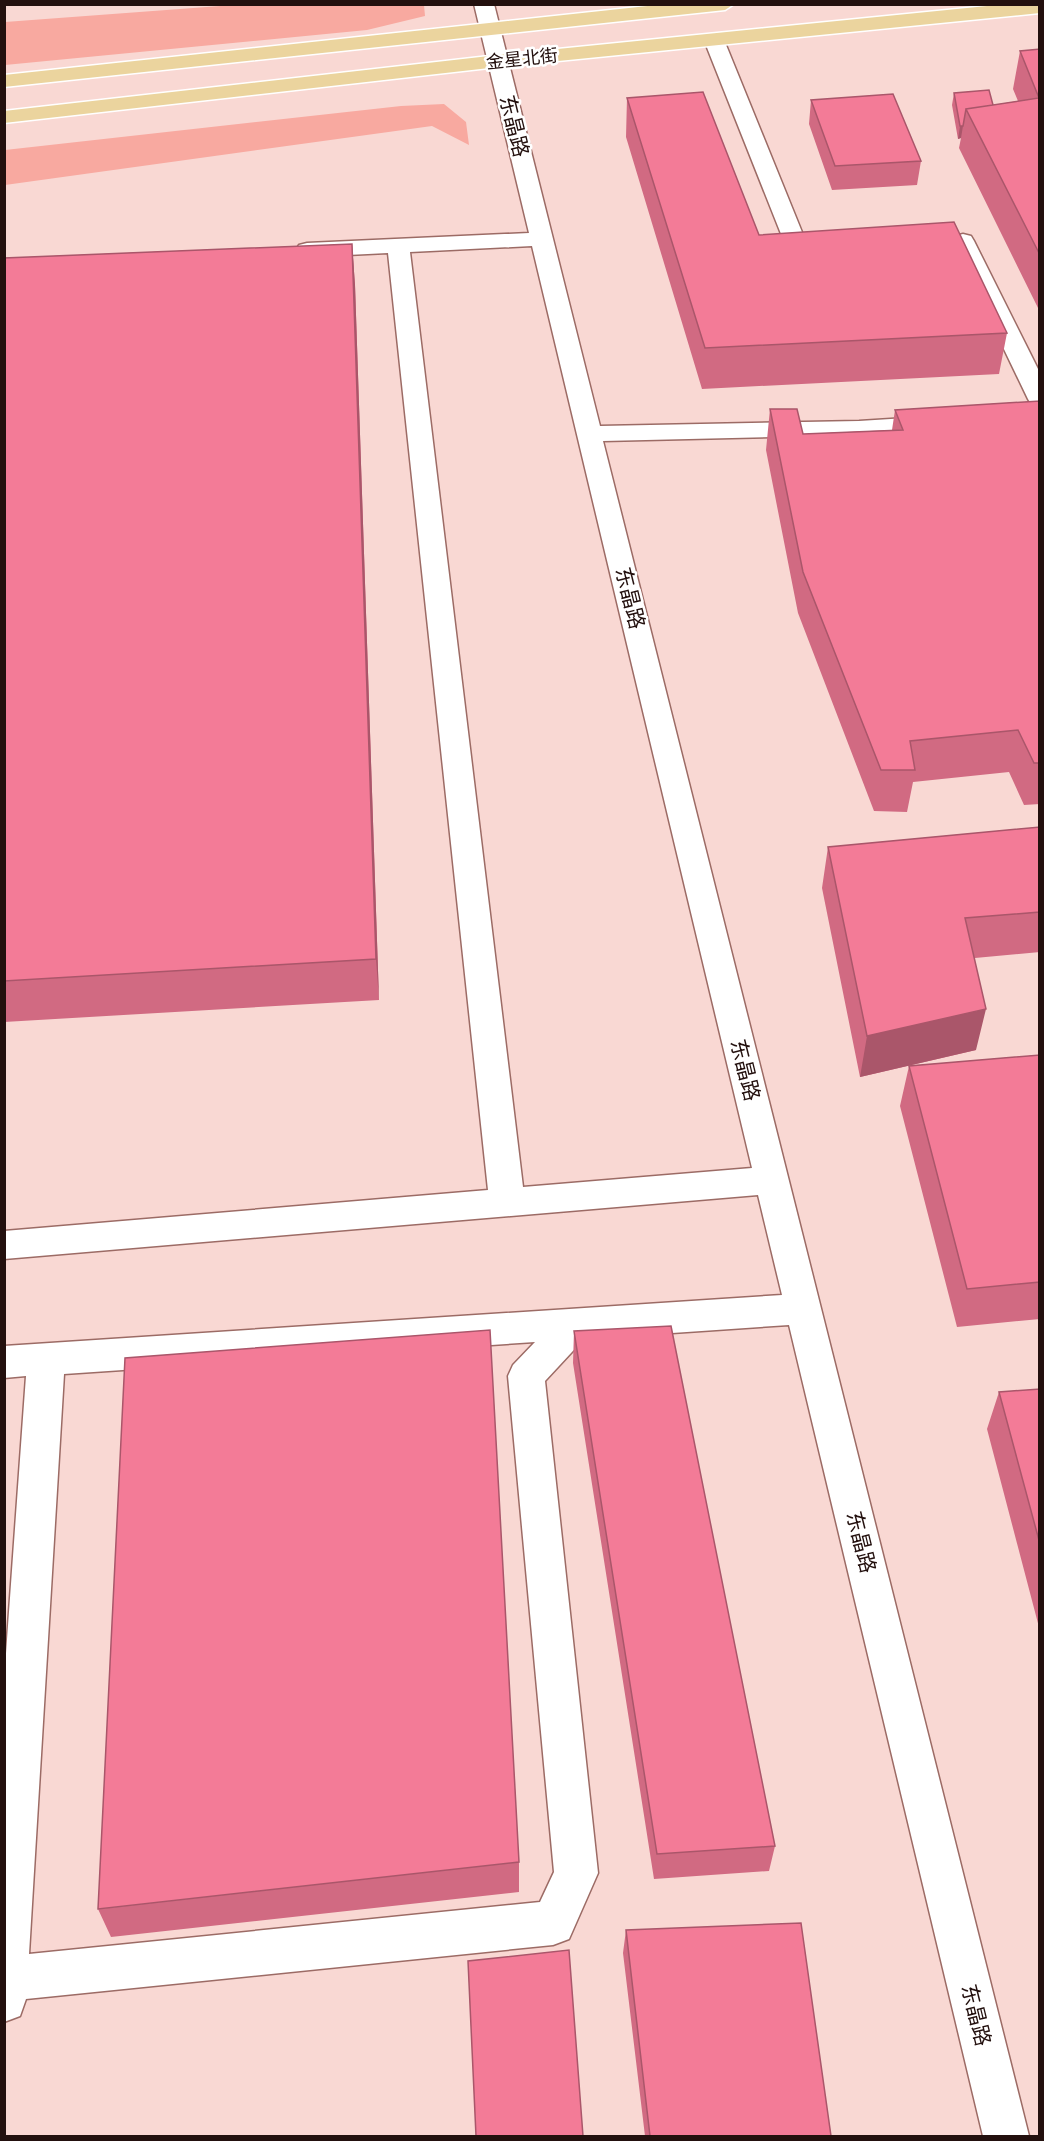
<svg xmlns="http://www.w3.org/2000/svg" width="1044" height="2141" font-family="Cabin,'Noto Sans SC',sans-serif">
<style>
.green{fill:#f8a9a0}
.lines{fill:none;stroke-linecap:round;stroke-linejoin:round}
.minor-casing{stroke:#9c6b65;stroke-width:3}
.major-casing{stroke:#fff;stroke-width:3}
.minor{fill:#fff;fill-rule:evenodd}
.major{fill:#ebd49e;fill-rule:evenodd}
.wall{fill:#d16a82}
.shaded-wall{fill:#aa566a}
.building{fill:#f37b97;stroke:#aa566a;stroke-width:1.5}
.labels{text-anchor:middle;stroke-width:5;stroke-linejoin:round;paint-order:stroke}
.far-street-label{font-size:18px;fill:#23100e;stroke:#fff}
.street-label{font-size:21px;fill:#23100e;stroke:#fff}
</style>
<rect width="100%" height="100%" fill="#f9d8d3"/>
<path class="green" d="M247,4L424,5L425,16L367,30L5,65V22Z
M444,104L466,122L469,145L432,126L5,185V150L401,106Z"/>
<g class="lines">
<defs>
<path id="minor" d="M474,4H494L600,426L859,421L938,416L947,418L950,423L947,428L938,430L859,435L603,441L1029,2136H983L789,1325L584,1339L545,1381L598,1873L569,1939L553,1945L26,1999L20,2016L4,2022V1681L26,1376L4,1378V1346L782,1295L758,1195L4,1259V1231L488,1190L388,253L307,257L299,255L296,250L299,245L307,243L529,233ZM532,246L752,1168L523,1187L410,252ZM535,1342L513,1365L508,1376L554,1872L540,1902L29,1954L64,1374Z
M714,34L721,36L724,40L806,242H832L835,247L832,252L798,256L790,254L787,249L704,40L707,36Z
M963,234L971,236L974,241L1040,373V406L1031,404L1028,399L952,241L955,236Z"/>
<path id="major" d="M666,4H734L725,10L4,87V75Z
M1007,4H1040V13L498,67L4,123V111L498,55Z"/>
</defs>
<use href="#minor" class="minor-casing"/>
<use href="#major" class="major-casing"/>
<use href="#minor" class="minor"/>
<use href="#major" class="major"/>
</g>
<path class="wall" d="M1040,49V312L959,148L961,138L958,139L952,105L954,93L993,105L1018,101L1013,89L1020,51Z
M627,98L759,235L1007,333L999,374L702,389L626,137Z
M811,100L921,161L917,185L832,190L809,124Z
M352,244L355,285L379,1000L4,1022V258Z
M1040,401V804L1024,805L1009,772L913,782L907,812L874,811L798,613L766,450L770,409L803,434L892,430L895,410Z
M1040,827V952L975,958L976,1050L860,1077L822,888L828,847Z
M1040,1055V1319L957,1327L900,1106L909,1066Z
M574,1331L775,1846L769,1871L654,1879L573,1363Z
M1040,1389V1631L987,1429L999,1392Z
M519,1862V1892L111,1937L98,1909Z
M626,1930L831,2136H645L623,1953Z"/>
<path class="shaded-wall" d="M960,126H963L961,138L958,139Z
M352,244L355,285L379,1000L376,959Z
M986,1009L976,1050L860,1077L867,1036Z"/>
<path class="building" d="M1040,49V255L966,109L1039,98L1020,51Z
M989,90L993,105L966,109L963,126H960L954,93Z
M703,92L759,235L954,222L1007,333L705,348L627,98Z
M893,94L921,161L835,166L811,100Z
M352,244L376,959L4,981V258Z
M1040,401V763H1034L1018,730L910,741L915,770H881L803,572L770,409H797L803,434L903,430L895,410Z
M1040,827V912L965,918L986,1009L867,1036L828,847Z
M1040,1055V1282L967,1289L909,1066Z
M671,1326L775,1846L657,1854L574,1331Z
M490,1330L519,1862L98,1909L125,1358Z
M1040,1389V1544L999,1392Z
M801,1923L831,2136H650L626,1930Z
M569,1950L583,2136H476L468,1961Z"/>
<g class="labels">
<g class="far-street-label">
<text transform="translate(522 59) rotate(-6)" y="6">金星北街</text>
</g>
<g class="street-label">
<text transform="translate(514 126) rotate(76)" y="7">东晶路</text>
<text transform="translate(630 598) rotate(76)" y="7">东晶路</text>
<text transform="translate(745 1070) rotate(76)" y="7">东晶路</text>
<text transform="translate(861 1542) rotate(76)" y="7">东晶路</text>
<text transform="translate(976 2015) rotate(76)" y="7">东晶路</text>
</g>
</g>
<rect width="1044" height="2141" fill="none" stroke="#23100e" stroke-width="12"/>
</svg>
